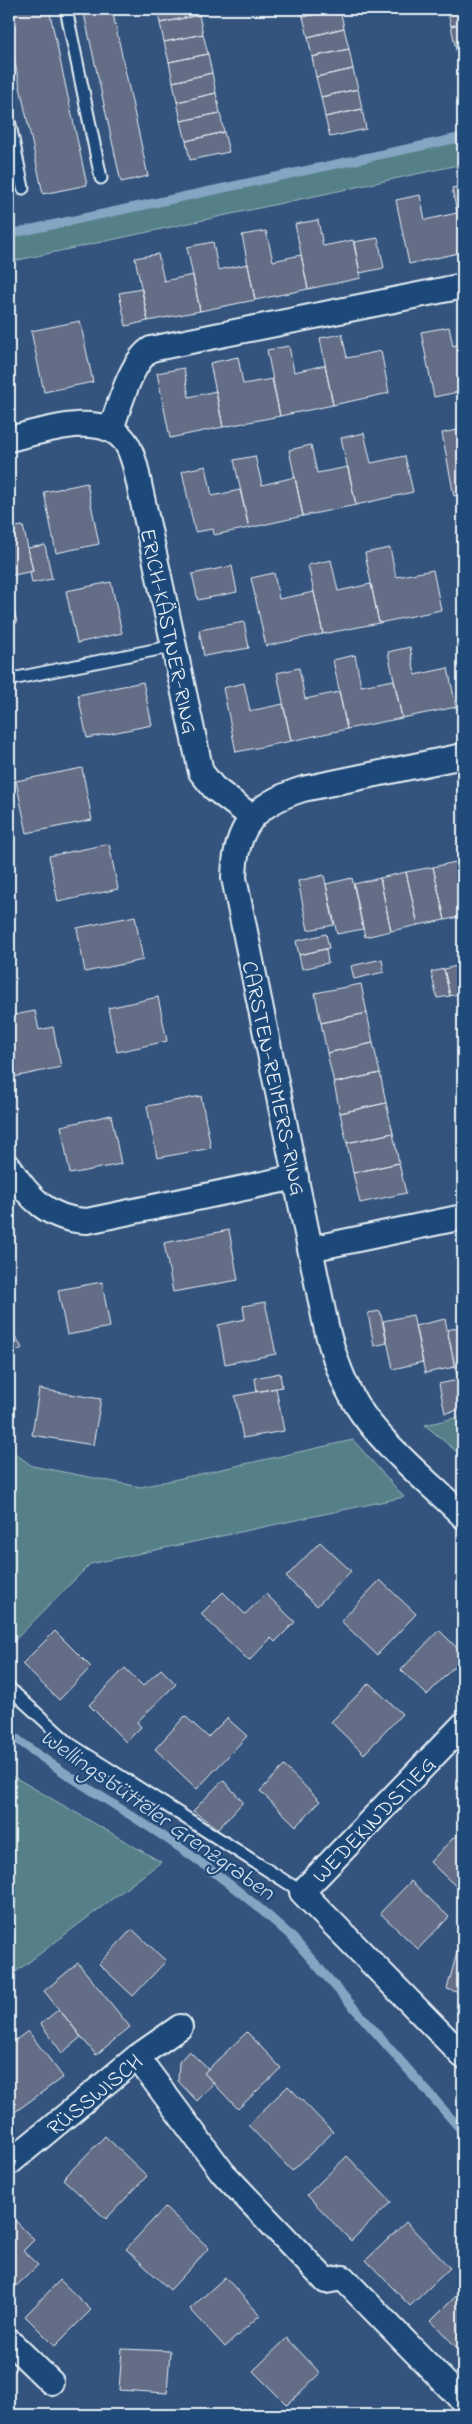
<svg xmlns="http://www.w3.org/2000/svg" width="472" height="2424" font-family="'Indie Flower',sans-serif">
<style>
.green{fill:#548088;stroke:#9eb8c0}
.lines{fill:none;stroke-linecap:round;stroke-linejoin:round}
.stream{stroke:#85a6c3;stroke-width:9}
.building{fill:#646d86;stroke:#e8f1f8}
.service-casing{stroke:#e8f1f8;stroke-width:15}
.minor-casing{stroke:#e8f1f8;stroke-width:28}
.service{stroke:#1f4a7a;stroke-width:11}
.minor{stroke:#1f4a7a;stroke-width:24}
.labels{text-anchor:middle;stroke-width:4.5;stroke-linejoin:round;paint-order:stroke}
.street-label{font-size:22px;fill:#e8f1f8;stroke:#1f4a7a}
.water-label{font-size:24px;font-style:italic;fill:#cfdeeb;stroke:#1f4a7a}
</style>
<rect width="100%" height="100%" fill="#34547e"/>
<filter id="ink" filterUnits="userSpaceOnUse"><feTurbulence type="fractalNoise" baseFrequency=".02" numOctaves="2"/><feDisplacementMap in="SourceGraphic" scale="10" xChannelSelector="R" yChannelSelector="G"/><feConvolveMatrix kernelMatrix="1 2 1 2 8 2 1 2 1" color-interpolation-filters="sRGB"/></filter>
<g filter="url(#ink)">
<path class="green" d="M463,137V164L9,262V232Z
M463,1416V1457L425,1425Z
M353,1440L404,1497L90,1564L9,1646V1449L32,1466L141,1487Z
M9,1774L161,1862L9,1977Z"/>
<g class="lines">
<path class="stream" d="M9,234L463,137
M9,1733C59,1772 113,1803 166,1838C210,1868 252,1900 291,1936L463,2132"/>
</g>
<path class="building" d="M16,9H49L87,185L43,194L9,35V10Z
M83,9H112L148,176L121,182Z
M157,9H198L199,15L160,23Z
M301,9H338L303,17Z
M340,9L344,28L308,37L303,17Z
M447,9H463V23L451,26Z
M199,15L203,34L164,42L160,23Z
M463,23V44L455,45L451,26Z
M344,28L349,49L312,57L308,37Z
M203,34L208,54L169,62L164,42Z
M463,44V64L459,65L455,45Z
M349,49L353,69L316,77L312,57Z
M208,54L212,73L173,82L169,62Z
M353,69L358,89L321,97L316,77Z
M212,73L216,93L177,102L173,82Z
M358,89L362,109L325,117L321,97Z
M216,93L220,113L181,121L177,102Z
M362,109L366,129L330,137L325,117Z
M220,113L224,132L186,141L181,121Z
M224,132L229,152L190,160L186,141Z
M463,186V242L452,188Z
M420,195L425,220L457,213L463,252L409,264L396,200Z
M318,220L323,246L353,240L361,278L308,289L295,224Z
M266,231L273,261L301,255L308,289L255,300L242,235Z
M378,238L384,268L360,273L354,242Z
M213,242L218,270L248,264L255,300L200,311L187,247Z
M158,254L164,281L193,275L200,311L148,321L135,258Z
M142,289L148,321L126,326L119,293Z
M80,321L93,382L44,392L31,331Z
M449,327L453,346L463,343V391L434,397L421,332Z
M342,334L347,358L381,351L389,393L333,405L320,338Z
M289,346L294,372L325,365L333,405L280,416L267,350Z
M238,357L243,384L272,379L280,416L223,427L210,363Z
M184,368L189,397L216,391L223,427L170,438L157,373Z
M463,429V494L454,496L442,433Z
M364,433L371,463L405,456L413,492L356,505L341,438Z
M311,445L317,473L348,467L356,505L303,516L289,450Z
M255,456L262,485L295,477L303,516L249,528L234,460Z
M206,466L212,496L240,490L249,528L214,535L213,529L195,532L182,471Z
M87,483L99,544L56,553L44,492Z
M23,526L33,571L9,576V528Z
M45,545L52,579L32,583L30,572L33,571L28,548Z
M390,548L396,577L433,570L441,610L379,623L365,553Z
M331,560L338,591L371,584L379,623L323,634L308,565Z
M232,566L237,592L198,600L192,574Z
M274,573L279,599L314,592L323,634L266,646L251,578Z
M111,582L122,633L77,643L66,591Z
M9,589L17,623L9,624Z
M244,622L249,648L204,656L199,630Z
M410,647L415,675L448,668L456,707L402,718L388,652Z
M355,655L361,686L394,680L402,718L347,729L333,660Z
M299,668L305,699L339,692L347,729L291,741L277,673Z
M143,682L152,725L87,738L78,695Z
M244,683L250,711L283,704L291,741L236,752L223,688Z
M82,768L92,820L27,833L16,781Z
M109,844L118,889L58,902L49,856Z
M460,861L463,878V916L445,920L433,867Z
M433,867L445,920L418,925L406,872Z
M406,872L418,925L391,931L380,878Z
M324,875L334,925L308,930L298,881Z
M352,878L363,929L337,934L326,884Z
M380,878L391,931L365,937L354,884Z
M135,916L143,960L85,972L77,928Z
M326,934L329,948L299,955L296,941Z
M326,949L328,963L302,969L299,955Z
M382,959L384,972L354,979L351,966Z
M463,965V993L457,966Z
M457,966L463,993L450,996L444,969Z
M444,969L450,996L437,998L431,972Z
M361,984L367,1013L321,1023L315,993Z
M158,997L167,1041L117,1052L108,1008Z
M35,1011L39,1030L53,1027L61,1067L9,1078V1016Z
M367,1013L373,1043L327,1053L321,1023Z
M373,1043L380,1073L334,1083L327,1053Z
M380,1073L386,1103L340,1113L334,1083Z
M201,1096L211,1148L157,1158L147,1106Z
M386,1103L393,1133L347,1143L340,1113Z
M111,1115L121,1164L70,1174L61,1126Z
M393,1133L399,1163L353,1173L347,1143Z
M399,1163L406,1193L360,1203L353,1173Z
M229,1230L238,1280L173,1292L164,1243Z
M102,1282L110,1327L67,1335L58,1290Z
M265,1302L276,1354L225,1364L218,1325L245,1319L243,1306Z
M380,1311L387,1343L374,1346L368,1313Z
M413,1315L423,1362L393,1369L383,1321Z
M445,1319L455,1367L425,1373L415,1326Z
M9,1326L22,1348L9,1356Z
M463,1326V1375L457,1376L447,1330Z
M280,1373L282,1387L257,1392L255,1378Z
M463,1379V1409L445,1413L439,1384Z
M276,1388L284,1431L243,1438L235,1396Z
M39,1389L101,1399L93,1445L32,1435Z
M320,1542L351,1571L317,1606L286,1577Z
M380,1580L416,1614L377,1655L341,1621Z
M223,1592L245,1614L266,1594L295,1622L275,1642L271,1638L249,1661L201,1614Z
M439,1630L463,1654V1657L427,1695L401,1670Z
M55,1631L91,1667L59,1700L22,1664Z
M125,1668L143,1686L161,1669L176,1684L137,1722L141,1727L126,1742L89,1705Z
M369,1683L402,1714L364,1754L331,1722Z
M185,1716L208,1737L227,1718L247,1736L197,1789L155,1749Z
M284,1766L320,1801L296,1826L260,1791Z
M223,1780L243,1802L218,1829L193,1811Z
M458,1833L463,1838V1893L430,1862Z
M411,1881L449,1917L418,1949L380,1913Z
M132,1929L166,1961L133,1996L99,1964Z
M460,1942L463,1943V1994L447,1989Z
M78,1963L130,2027L96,2055L44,1991Z
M59,2009L81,2037L62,2053L41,2024Z
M28,2031L63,2077L15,2112L9,2104V2045Z
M247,2032L281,2068L238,2109L204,2073Z
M189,2051L208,2069L204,2073L214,2083L197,2101L178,2081L179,2062Z
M288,2086L333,2132L292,2171L248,2125Z
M105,2136L147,2176L106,2219L63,2179Z
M347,2156L391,2202L351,2241L307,2195Z
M165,2207L209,2248L170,2290L126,2249Z
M13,2218L34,2240L23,2251L38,2265L9,2293V2222Z
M406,2222L450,2268L410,2306L366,2260Z
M225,2277L260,2315L225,2347L190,2309Z
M60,2280L91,2310L55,2346L25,2316Z
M463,2289V2354L431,2321Z
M287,2338L320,2373L287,2405L253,2371Z
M122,2349L170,2351L167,2393L119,2390Z"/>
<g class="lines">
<defs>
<path id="service" d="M66,9L101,178
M9,120L23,188
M12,679L174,646
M9,1688L70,1744L302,1892"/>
<path id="minor" d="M111,429C119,407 131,361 151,349L463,286
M9,439C40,432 100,410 124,440C130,447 132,456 135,465L201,772L214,788L252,817
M463,756L303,789C255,804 235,826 234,878L326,1326C332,1350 339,1373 351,1395C372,1437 429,1482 463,1516
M9,1167C28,1197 49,1220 87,1221L296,1177
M310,1249L463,1217
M463,1725L302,1892L463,2056
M137,2057L223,2173L326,2281L343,2278L463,2401
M9,2163L137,2057L180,2027
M9,2341L51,2382"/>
</defs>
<use href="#service" class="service-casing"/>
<use href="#minor" class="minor-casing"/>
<use href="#service" class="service"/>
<use href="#minor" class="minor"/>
</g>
</g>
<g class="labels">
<g class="street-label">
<text transform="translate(170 631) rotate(78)" y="8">ERICH-KÄSTNER-RING</text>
<text transform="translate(275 1078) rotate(78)" y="8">CARSTEN-REIMERS-RING</text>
<text transform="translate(373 1819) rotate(-46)" y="8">WEDEKINDSTIEG</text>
<text transform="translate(94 2094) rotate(-39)" y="8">RÜSSWISCH</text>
</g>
<g class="water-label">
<text transform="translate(158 1814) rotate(35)" y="8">Wellingsbütteler Grenzgraben</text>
</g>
</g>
<rect width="472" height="2424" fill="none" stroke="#1f4a7a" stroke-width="30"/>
<rect x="15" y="15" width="442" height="2394" fill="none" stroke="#e8f1f8" stroke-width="2" filter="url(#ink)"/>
</svg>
